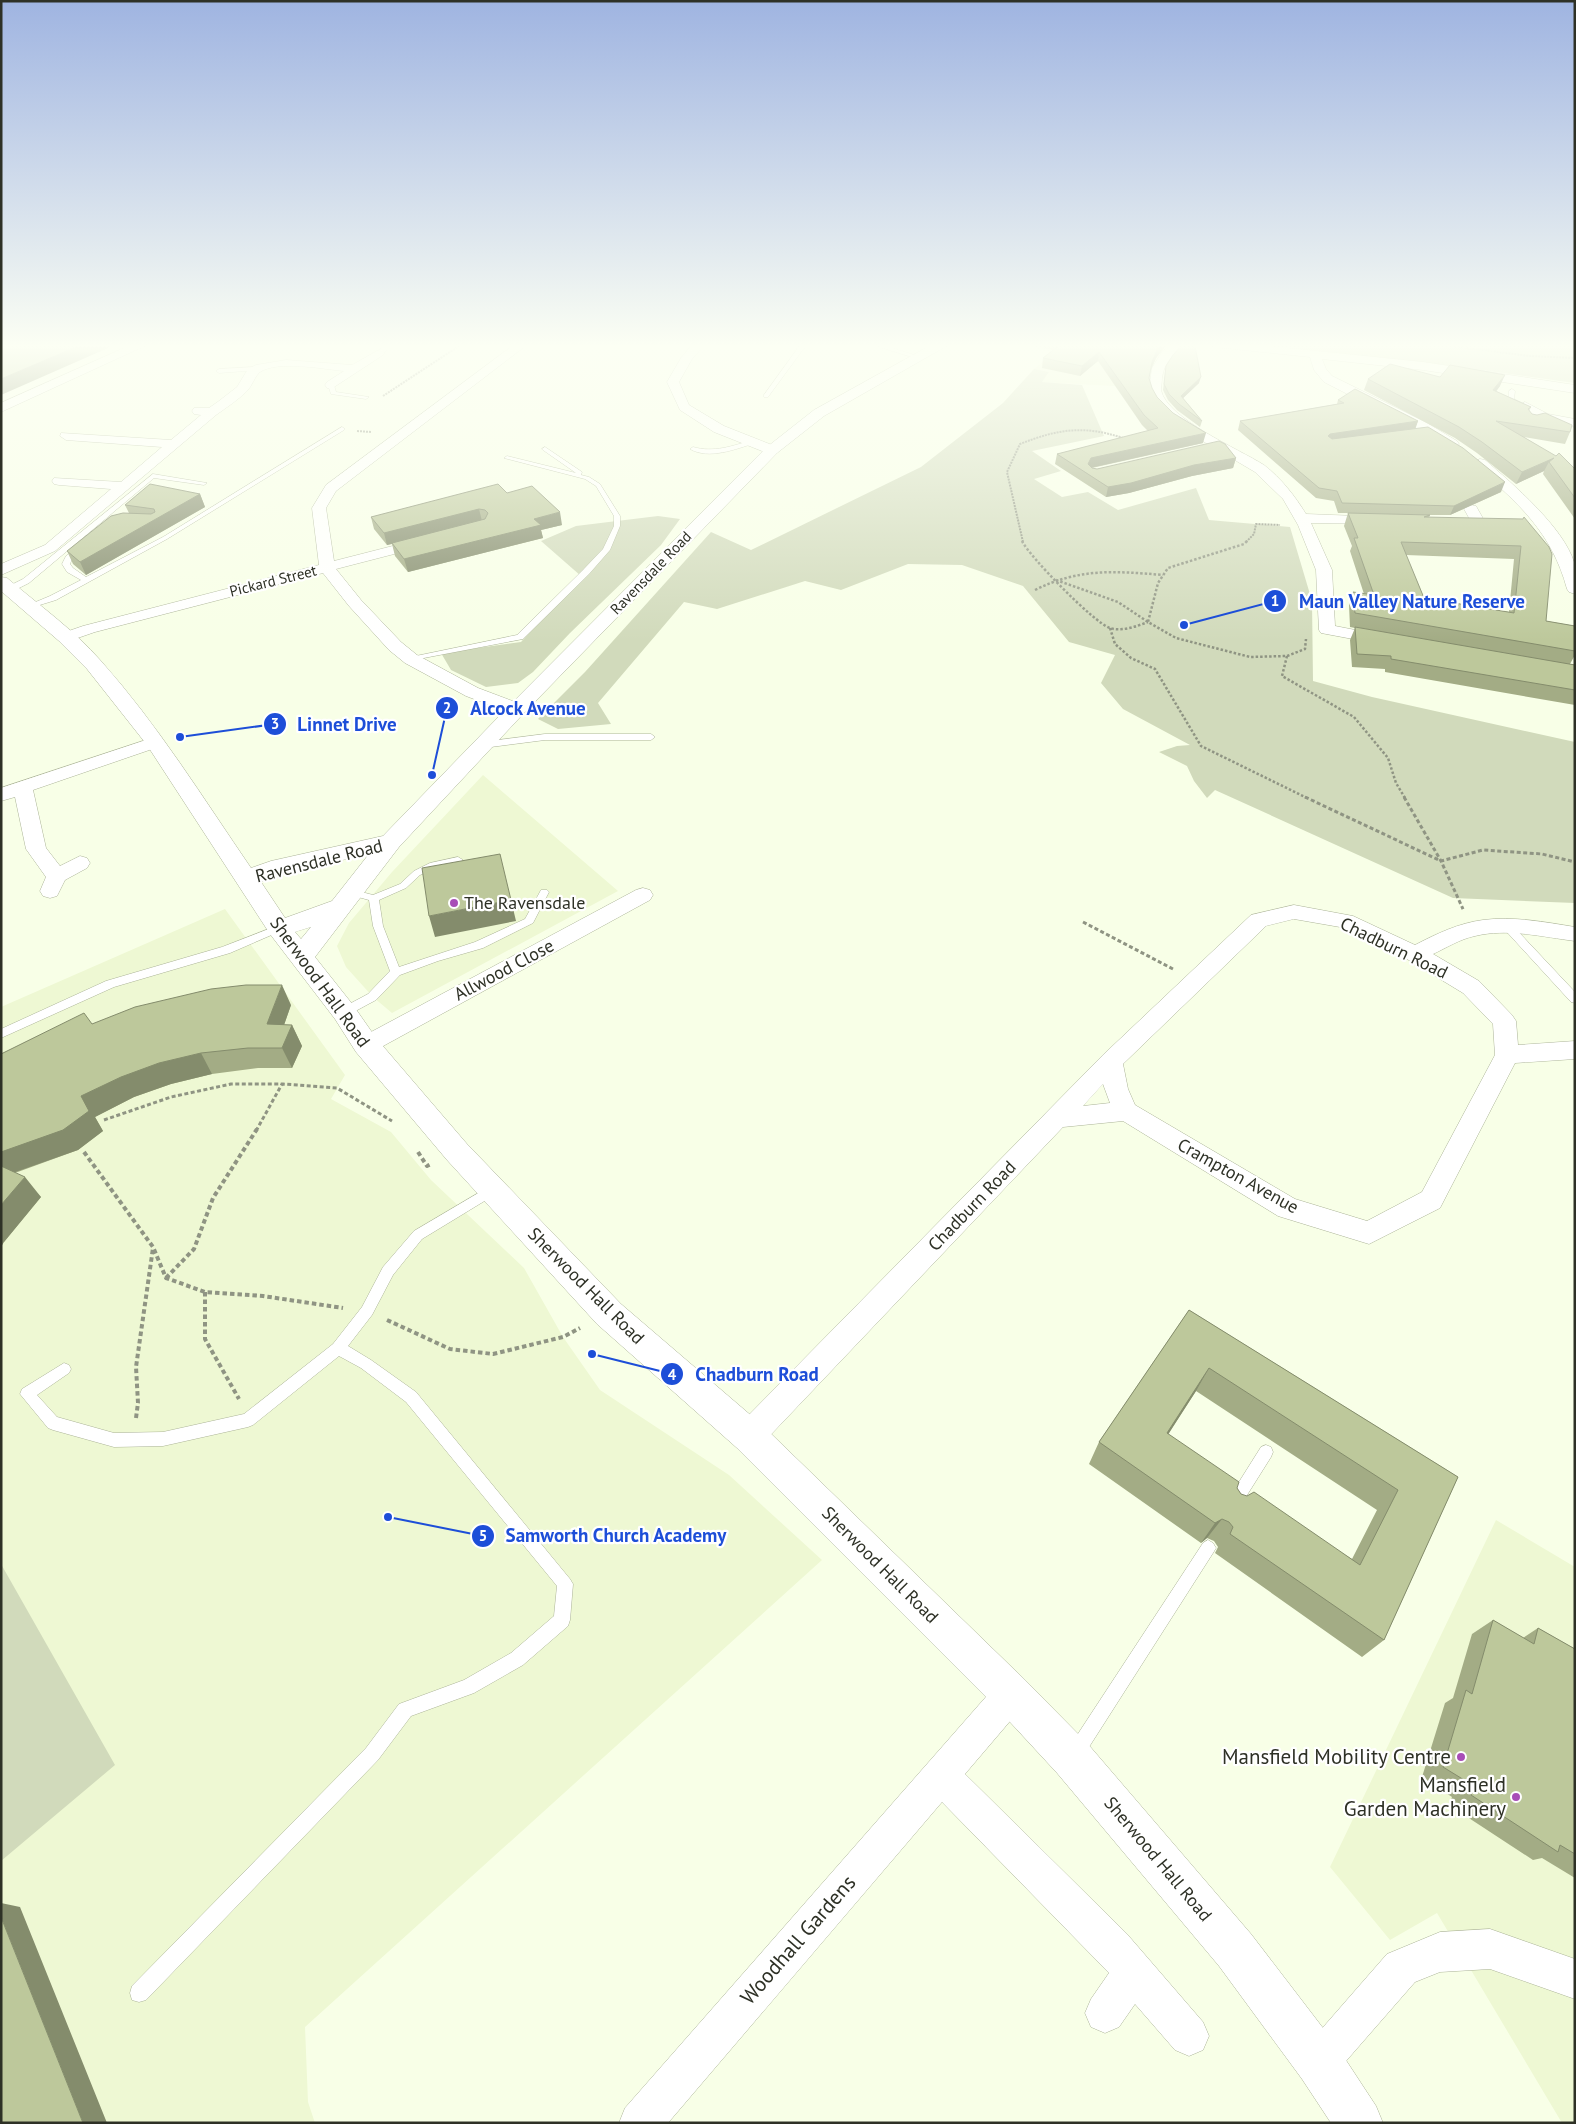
<svg xmlns="http://www.w3.org/2000/svg" width="1576" height="2124" font-family="'PT Sans',sans-serif">
<style>
.built{fill:#eef8d3}
.green{fill:#d1dabb}
.lines{fill:none;stroke-linecap:round;stroke-linejoin:round}
.service-casing{stroke:#acb498;stroke-width:1}
.minor-casing{stroke:#acb498;stroke-width:1}
.secondary-casing{stroke:#acb498;stroke-width:1}
.path-far3{stroke:#8f9483;stroke-width:2;stroke-dasharray:2 1;stroke-linecap:butt}
.path-far2{stroke:#8f9483;stroke-width:2.5;stroke-dasharray:2.5 2;stroke-linecap:butt}
.path-far1{stroke:#8f9483;stroke-width:3;stroke-dasharray:4 2.5;stroke-linecap:butt}
.path{stroke:#8f9483;stroke-width:4;stroke-dasharray:4.5 3;stroke-linecap:butt}
.service{fill:#fff;fill-rule:evenodd}
.minor{fill:#fff;fill-rule:evenodd}
.secondary{fill:#fff;fill-rule:evenodd}
.wall{fill:#a3ac85;fill-rule:evenodd}
.shaded-wall{fill:#848c6c}
.building{fill:#bdc89b;stroke:#848c6c;fill-rule:evenodd}
.poi-dot{fill:#a84db7;stroke:#fff;stroke-width:2}
.labels{text-anchor:middle;stroke-width:4.5;stroke-linejoin:round;paint-order:stroke}
.far-street-label{font-size:15px;fill:#2e3126;stroke:#fff}
.street-label{font-size:18px;fill:#2e3126;stroke:#fff}
.poi-label{font-size:18px;fill:#2e3126;stroke:#fff;text-anchor:start}
.near-poi-label{font-size:21px;fill:#2e3126;stroke:#fff;text-anchor:end}
.near-street-label{font-size:21px;fill:#2e3126;stroke:#fff}
.leader{fill:none;stroke:#1d4ed8;stroke-width:2}
.callout-dot{fill:#1d4ed8;stroke:#fff;stroke-width:2}
.mark-label{font-size:15px;text-anchor:middle;font-weight:bold;fill:#fff}
.callout-label{font-size:19px;text-anchor:middle;font-weight:bold;fill:#1d4ed8;stroke:#fff;stroke-width:4.5;stroke-linejoin:round;paint-order:stroke}
</style>
<rect width="100%" height="100%" fill="#f8ffe7"/>
<path class="built" d="M1021,344H1165V345L1151,363L1147,374L1149,388L1042,382L1049,372L1034,369L1054,353Z
M483,775L618,891L392,1013L373,997L346,967L337,946L349,923L392,872Z
M225,909L345,1075L331,1099L391,1132L431,1180L524,1268L563,1337L600,1390L729,1475L822,1560L305,2027L308,2102L315,2123H1V1007Z
M1496,1520L1575,1567V2123H1562L1437,1913L1390,1940L1330,1867Z"/>
<path class="green" d="M1256,344H1575V383L1446,365Z
M1034,369L1049,372L1042,382L1082,385L1104,436L1032,451L1061,471L1034,479L1062,497L1088,492L1118,510L1196,488L1209,520L1290,527L1312,601L1313,681L1372,697L1575,742V903L1453,898L1215,790L1207,798L1194,781L1187,766L1159,752L1177,746L1190,745L1123,709L1101,683L1115,655L1069,642L1023,586L962,565L908,564L841,590L805,581L717,609L684,602L598,703L611,724L558,729L538,719L585,672L711,532L751,550L921,467L1003,403Z
M658,516L680,519L661,545L570,633L533,672L518,683L486,687L451,670L441,653L521,642L581,576L541,541L576,526Z
M1,1564L115,1765L1,1861Z"/>
<g class="lines">
<defs>
<path id="service" d="M389,344H396L381,354H377V352Z
M801,344H807L768,397H764V395Z
M871,344H880L923,358L918,359Z
M256,367L258,370L219,373L216,371L219,369Z
M331,383L334,385L336,392L369,397L366,399L331,394L328,385Z
M1512,389L1515,391L1514,399L1524,404V406L1509,401V391Z
M342,427L345,429L344,430L167,539L56,600L30,608L26,606L50,596L81,580L67,572L62,564L66,556L78,547L84,548L72,559L70,564L73,568L86,577L163,537Z
M753,440L755,441V443C736,449 709,460 690,449L693,447C714,453 732,446 753,440Z
M545,447L582,472L581,475L589,477L600,484L620,516V526L610,550L589,574L523,639L408,661V657H411L517,635L583,570L603,549L614,526V516L596,486L585,479L504,458L507,456L576,473L543,450L542,449Z
M153,474L207,483L204,485L154,478L29,583L13,591H7V587L23,579Z
M545,734H651L655,737L651,740H545L483,748L479,745L483,742Z
M458,857L463,860L461,862L436,868L420,875L406,888L379,900L383,926L399,967L475,942L525,919L541,890H547L549,892L533,923L483,948L438,961L400,975L376,1000L348,1015H340L339,1012L340,1009L368,994L390,971L373,926L369,900L347,894L345,892L347,890L350,889L373,895L400,884L414,871L430,863Z
M279,925L284,928L283,930L230,953L114,987L1,1038V1029L106,981L222,947Z
M1509,925L1513,926L1575,992V1003L1571,1002L1505,930L1504,928Z
M492,1185L496,1186L498,1190L496,1194L422,1239L393,1275L372,1315L348,1346L371,1360L416,1392L570,1579L573,1584L570,1620L568,1626L523,1665L474,1693L411,1716L378,1760L146,2000L139,2002L132,2000L130,1993L132,1986L366,1748L399,1704L464,1680L511,1653L554,1616L557,1586L406,1402L361,1368L339,1356L253,1425L248,1427L163,1446L114,1447L53,1430L48,1428L20,1394L22,1389L64,1363L69,1365L71,1369L69,1373L37,1395L57,1417L114,1433L163,1432L244,1414L333,1344L362,1307L383,1267L414,1231Z
M1266,1445L1271,1447L1273,1452L1271,1457L1237,1511L1232,1513L1227,1511L1225,1506L1227,1501L1261,1447Z
M1208,1540L1213,1543L1216,1548L1213,1553L1082,1758L1076,1760L1070,1758L1068,1752L1070,1746L1203,1543Z"/>
<path id="minor" d="M133,344H149L1,412V403Z
M515,344H528L336,491L326,508L334,561L424,538L429,539L431,542L429,545L336,569L361,600L401,642L417,655L478,688L523,705L526,709L523,713L517,714L511,713L466,696L405,663L389,650L349,606L323,573L95,632L66,642L60,640L58,637L60,634L83,626L319,565L312,508L326,485Z
M693,344H705L692,359L679,382L689,405L724,426L777,447L779,450L777,453H767L714,432L680,410L667,382L681,358Z
M1171,344H1184C1173,358 1165,359 1162,378C1162,382 1161,386 1161,390C1167,419 1239,449 1264,465C1281,478 1295,496 1306,514L1383,517L1385,520L1383,523L1378,524L1311,523L1332,570L1335,626L1391,637L1393,640L1391,643L1385,645L1321,633L1319,630L1316,570L1298,525L1283,499L1255,472L1179,427L1156,405L1149,389L1152,368L1162,352Z
M1209,344H1248L1423,362L1575,385V393L1423,370L1322,359L1326,369L1332,376L1427,423L1457,441L1459,444L1457,447L1452,448L1324,382L1314,370L1310,357L1215,347Z
M379,350L385,353L383,355L331,389L327,388L325,385L327,382L344,371C323,369 278,360 260,372C255,376 252,386 247,391C238,400 227,407 216,415L55,551L1,575V564L45,545L111,489L59,485L54,484L52,481L54,478L121,482L162,447L66,440L60,436L61,433L171,440L201,415L194,414L192,411L194,408H209L219,401L237,387L248,369L256,365L286,360L352,365Z
M1525,402L1548,414L1575,419V427L1545,421L1531,425L1527,424L1525,421L1534,416L1519,406Z
M1480,459L1485,460C1513,484 1563,527 1574,562C1576,571 1575,584 1575,594L1569,592L1567,589C1552,533 1518,502 1475,466L1473,463Z
M1471,505L1476,506L1485,522L1483,525H1473L1464,509L1466,506Z
M155,737L161,738L164,742L161,746L33,790L46,848L60,866L80,856L87,858L90,863L87,868L65,880L57,896L50,898L43,896L40,891L46,877L26,849L15,797L1,801V788Z
M643,888L650,890L653,895L650,900L374,1051L366,1054L358,1051L354,1045L358,1039L636,890Z
M1294,905L1353,916L1415,945C1436,934 1459,923 1483,920C1513,916 1545,922 1575,927V941C1543,937 1507,928 1475,936C1460,939 1446,948 1433,954L1479,981L1512,1015L1516,1021L1518,1045L1575,1041V1059L1515,1063L1440,1208L1369,1244L1278,1216L1123,1121L1063,1127L760,1446L749,1450L738,1446L734,1436L738,1426L1103,1055L1251,915ZM1294,919L1340,927L1407,959L1463,993L1493,1024L1495,1055L1422,1192L1367,1221L1295,1199L1135,1105L1128,1089L1123,1064L1266,926ZM1103,1084L1110,1103L1083,1106Z
M1011,1677L1023,1682L1028,1694L1023,1706L965,1774L1127,1934L1203,2022L1209,2036L1203,2050L1189,2056L1175,2050L1135,2004L1119,2027L1105,2033L1091,2027L1085,2013L1091,1999L1109,1973L942,1802L668,2123H619L625,2108L999,1682Z
M1490,1929L1575,1959V1999L1490,1969L1440,1972L1415,1982L1333,2076L1319,2083L1305,2076L1298,2062L1305,2048L1387,1954L1440,1932Z"/>
<path id="secondary" d="M933,344H950L824,416L777,453L524,713L399,847L315,957L353,1005L376,1038L467,1144L621,1304L761,1424L1025,1680L1087,1743L1251,1934L1336,2045L1376,2106L1383,2123H1331L1302,2079L1219,1966L1057,1773L997,1708L737,1448L597,1324L447,1160L356,1052L335,1019L270,934L147,745L87,669L59,641L1,591V577L7,578C39,605 74,630 101,661C158,725 203,798 251,868L271,861L383,836L510,705L767,447L814,410ZM369,854L332,901L285,918L261,882L277,875ZM311,927L301,939L295,932Z"/>
</defs>
<use href="#service" class="service-casing"/>
<use href="#minor" class="minor-casing"/>
<use href="#secondary" class="secondary-casing"/>
<path class="path-far3" d="M1434,344L1530,356L1575,358
M383,396L462,344
M357,431L371,432
M1023,542L1007,472L1020,444C1058,429 1084,425 1123,438
M1246,542L1254,534L1256,524L1280,525"/>
<path class="path-far2" d="M1022,541C1029,556 1094,623 1110,628C1122,632 1137,626 1148,622
M1247,541L1244,544L1168,568L1158,583L1148,622L1176,638L1250,657L1287,656L1305,649L1306,639
M1056,580L1118,602L1148,622
M1035,590C1079,568 1115,571 1163,575
M1110,628L1115,644L1131,658L1155,669L1201,746L1307,798
M1287,656L1282,676L1354,717L1388,758L1396,783L1405,798"/>
<path class="path-far1" d="M1305,797L1441,861L1483,850L1542,854L1575,862
M1404,797L1441,861L1463,909
M1083,922L1173,969
M104,1120L171,1097L231,1084H283L337,1088L392,1121
M256,1131L282,1084"/>
<path class="path" d="M84,1152L153,1247L166,1278L205,1292L263,1296L343,1308
M418,1152L427,1166L431,1164
M166,1278L194,1249L213,1198L257,1129
M205,1292V1339L239,1399
M387,1320L450,1349L493,1354L563,1337L580,1328
M136,1418L138,1403L136,1367L153,1248"/>
<use href="#service" class="service"/>
<use href="#minor" class="minor"/>
<use href="#secondary" class="secondary"/>
</g>
<path class="wall" d="M1025,344H1165L1164,348L1156,358L1151,370L1149,378L1152,388L1157,397L1203,443L1092,468L1097,469L1236,458L1233,468L1192,476L1129,493L1106,497L1055,464L1057,454L1148,431L1142,425L1098,361L1080,376L1042,368L1043,358L1053,350Z
M1166,366L1199,383L1183,398L1202,421L1200,427L1177,410L1168,400L1163,390Z
M1440,377L1500,386L1496,391L1531,407L1529,411L1532,414L1570,432L1565,444L1524,437L1575,469V519L1543,474L1544,471L1516,484L1477,453L1455,438L1364,390L1368,379Z
M1338,400L1418,421L1415,428L1501,492L1450,515H1430L1429,518L1523,519L1546,621L1575,626V655L1570,664L1575,665V705L1385,672V669L1352,667L1350,640L1355,628L1350,627L1349,605L1353,592L1364,594L1350,551L1352,546L1344,526L1348,513H1338L1334,501L1316,498L1238,430L1240,421L1337,404ZM1406,555L1514,559L1509,612L1424,598Z
M507,493L562,525L541,530L543,538L408,572L395,556L392,544L387,545L374,529L371,517Z
M200,494L205,507L86,575L73,564L67,551L129,513L125,505Z
M291,1005L284,1025H292L302,1046L292,1068H258L212,1074L171,1084L134,1097L95,1117L103,1131L78,1150L15,1173L41,1197L4,1242L1,1054L92,1024Z
M1189,1310L1458,1477L1384,1640L1362,1657L1215,1553L1218,1547L1214,1541L1207,1538L1201,1543L1089,1464L1099,1442ZM1196,1391L1377,1510L1352,1559L1241,1494L1237,1488L1168,1434Z
M1493,1620L1523,1638L1538,1628L1575,1649V1878L1542,1858L1533,1860L1449,1805L1452,1797L1422,1777L1445,1703L1453,1698L1472,1634Z"/>
<path class="shaded-wall" d="M83,344H117L1,395V379Z
M1162,344H1165L1164,348L1156,358L1150,371L1152,362L1158,348Z
M1099,352L1098,361L1080,376L1082,366Z
M1505,375L1500,386L1489,401L1493,390Z
M1201,377L1199,383L1180,401L1181,396Z
M1418,421L1415,430L1327,443L1328,436L1330,434Z
M1206,433L1203,443L1090,468L1086,474L1088,464L1091,458Z
M1236,458L1233,468L1192,476L1129,493L1106,497L1108,487L1194,465Z
M1554,458L1549,462L1544,471L1516,484L1522,472Z
M1505,482L1501,492L1450,515L1454,506Z
M200,494L205,507L86,575L80,562Z
M479,509L482,521L387,545L384,533Z
M560,512L562,525L541,530L543,538L408,572L404,559L534,519Z
M511,900L516,921L435,937L429,916Z
M282,985L291,1005L277,1045L267,1024Z
M292,1025L302,1046L292,1068L282,1048Z
M201,1053L212,1074L171,1084L134,1097L95,1117L103,1131L78,1150L1,1177V1152L81,1096L121,1077L159,1063Z
M25,1177L41,1197L4,1242L1,1247V1205Z
M1209,1368L1196,1391L1155,1455L1167,1433Z
M1222,1519L1207,1538L1201,1543L1215,1523Z
M1,1903L20,1907L107,2123H83L1,1917Z"/>
<path class="building" d="M1,344H83L1,379Z
M1061,344H1162L1158,348L1152,362L1149,378L1152,388L1157,397L1173,413L1206,433L1091,458L1088,464L1092,468L1097,469L1219,441L1225,444L1236,458L1194,465L1131,483L1108,487L1057,454L1158,428L1144,415L1099,352L1082,366L1043,358Z
M1183,344L1195,346L1201,377L1181,396L1202,421L1179,404L1169,394L1164,384L1166,366L1173,355Z
M1390,364L1440,377L1450,365L1505,375L1493,390L1531,407L1528,409L1532,414L1537,415L1545,413L1572,425L1570,432L1496,421L1556,456L1559,453L1575,469V498L1549,462L1554,458L1522,472L1482,442L1459,427L1368,379Z
M1355,389L1418,421L1330,434L1328,436L1332,439L1428,427L1463,448L1505,482L1454,506L1342,503L1337,491L1319,488L1240,421L1344,403L1338,400Z
M150,484L200,494L80,562L67,551L111,516L123,513L151,514L155,512L154,509L125,505Z
M498,484L507,493L532,486L560,512L534,519L541,525L404,559L392,543L485,519L488,513L485,510L479,509L384,533L371,517Z
M1348,513L1430,515L1424,517L1523,519L1524,517L1549,547L1552,554L1546,621L1575,626V651L1355,613L1353,592L1374,595L1354,538H1358ZM1401,542L1521,546L1514,613L1424,598Z
M1355,627L1575,665V690L1391,659V656L1357,654Z
M500,854L511,900L429,916L422,868Z
M246,985H282L267,1024L292,1025L282,1048H248L201,1053L159,1063L121,1077L81,1096L89,1111L63,1130L1,1152V1054L84,1013L92,1024L135,1007L211,989Z
M1,1166L25,1177L1,1205Z
M1189,1310L1458,1477L1384,1640L1230,1534L1233,1527L1229,1522L1222,1519L1215,1523L1099,1442ZM1209,1368L1398,1490L1360,1565L1254,1492L1247,1496L1241,1494L1237,1488L1239,1482L1167,1433Z
M1493,1620L1534,1644L1538,1628L1575,1649V1854L1560,1845L1558,1852L1471,1795L1474,1786L1443,1767L1466,1690L1472,1694Z
M1,1917L83,2123H1Z"/>
<linearGradient id="sky" x2="0" y2="1"><stop stop-color="#9fb4e1"/><stop offset="0.54" stop-color="#fcfff4"/><stop offset="1" stop-color="#fcfff4" stop-opacity="0"/></linearGradient>
<rect width="1576" height="641" fill="url(#sky)"/>
<g class="poi-dot">
<circle cx="454" cy="903" r="5"/>
<circle cx="1461" cy="1757" r="5"/>
<circle cx="1516" cy="1797" r="5"/>
</g>
<g class="labels">
<g class="far-street-label">
<text transform="translate(651 573) rotate(-46)" y="5">Ravensdale Road</text>
<text transform="translate(273 581) rotate(-14)" y="5">Pickard Street</text>
</g>
<g class="street-label">
<text transform="translate(319 861) rotate(-14)" y="6">Ravensdale Road</text>
<text transform="translate(1394 948) rotate(26)" y="6">Chadburn Road</text>
<text transform="translate(504 970) rotate(-28)" y="6">Allwood Close</text>
<text transform="translate(320 982) rotate(54)" y="6">Sherwood Hall Road</text>
<text transform="translate(1238 1176) rotate(29)" y="6">Crampton Avenue</text>
<text transform="translate(972 1206) rotate(-46)" y="6">Chadburn Road</text>
<text transform="translate(586 1286) rotate(45)" y="6">Sherwood Hall Road</text>
<text transform="translate(880 1565) rotate(45)" y="6">Sherwood Hall Road</text>
<text transform="translate(1158 1859) rotate(50)" y="6">Sherwood Hall Road</text>
</g>
<g class="poi-label">
<text x="464" y="909">The Ravensdale</text>
</g>
<g class="near-poi-label">
<text x="1451" y="1764">Mansfield Mobility Centre</text>
<text x="1506" y="1792">Mansfield<tspan x="1506" dy="24">Garden Machinery</tspan></text>
</g>
<g class="near-street-label">
<text transform="translate(798 1940) rotate(-49)" y="7">Woodhall Gardens</text>
</g>
</g>
<path class="leader" d="M1184 625L1275 601M432 775L447 708M180 737L275 724M592 1354L672 1374M388 1517L483 1536"/>
<g class="callout-dot">
<circle cx="1184" cy="625" r="5"/>
<circle cx="432" cy="775" r="5"/>
<circle cx="180" cy="737" r="5"/>
<circle cx="592" cy="1354" r="5"/>
<circle cx="388" cy="1517" r="5"/>
<circle cx="1275" cy="601" r="12"/>
<circle cx="447" cy="708" r="12"/>
<circle cx="275" cy="724" r="12"/>
<circle cx="672" cy="1374" r="12"/>
<circle cx="483" cy="1536" r="12"/>
</g>
<g class="mark-label">
<text x="1275" y="606">1</text>
<text x="447" y="713">2</text>
<text x="275" y="729">3</text>
<text x="672" y="1380">4</text>
<text x="483" y="1541">5</text>
</g>
<g class="callout-label">
<text x="1412" y="608">Maun Valley Nature Reserve</text>
<text x="528" y="715">Alcock Avenue</text>
<text x="347" y="731">Linnet Drive</text>
<text x="757" y="1381">Chadburn Road</text>
<text x="616" y="1542">Samworth Church Academy</text>
</g>
<rect width="1576" height="2124" fill="none" stroke="#2e3126" stroke-width="5"/>
</svg>
